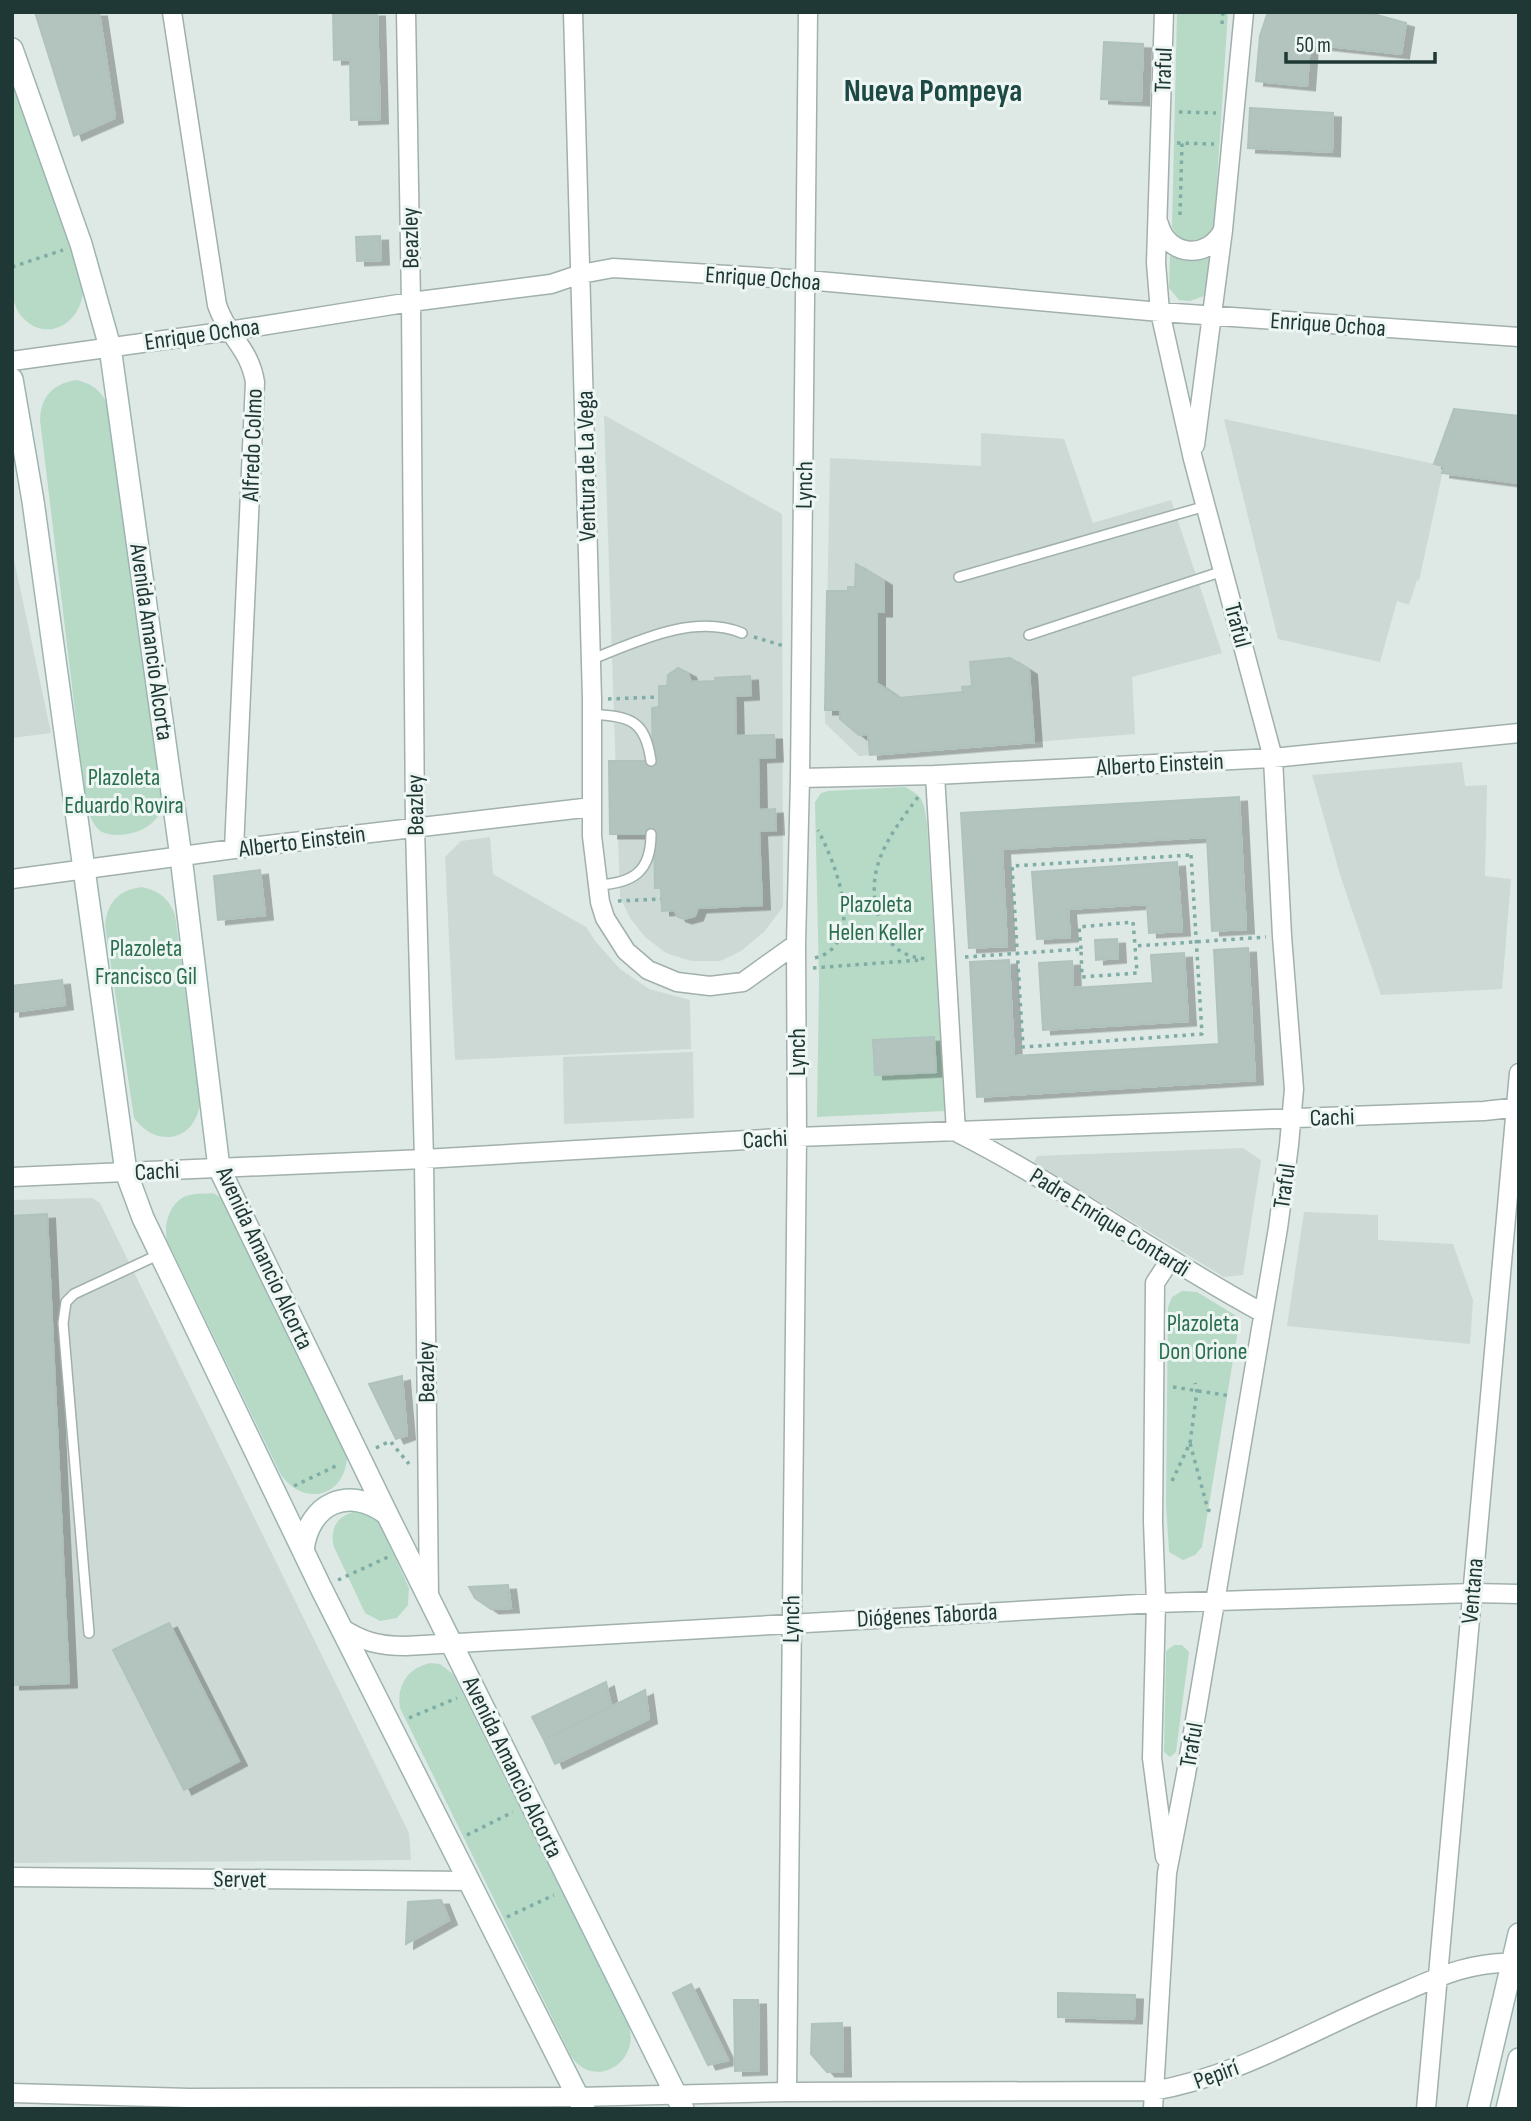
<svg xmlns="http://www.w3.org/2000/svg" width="1531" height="2121" font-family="'Sofia Sans Condensed',sans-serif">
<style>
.built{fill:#ccd9d5}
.green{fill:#b7dac6}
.building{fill:#b3c4bf;stroke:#b0c2be;stroke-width:2;filter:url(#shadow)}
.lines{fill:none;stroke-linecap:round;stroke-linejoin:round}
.service-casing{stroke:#a1b0ad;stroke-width:12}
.minor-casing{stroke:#a1b0ad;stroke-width:21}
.secondary-casing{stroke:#9db5b0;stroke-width:24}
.path{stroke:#7faca5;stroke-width:3.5;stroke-dasharray:3.5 5;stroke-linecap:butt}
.service{stroke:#fff;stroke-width:9}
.minor{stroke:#fff;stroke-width:18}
.secondary{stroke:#fff;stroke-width:21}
.labels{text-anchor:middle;stroke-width:6;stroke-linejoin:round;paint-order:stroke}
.street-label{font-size:24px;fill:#203835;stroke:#eef6f3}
.park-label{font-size:24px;fill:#2b6e4f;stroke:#eef6f3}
.district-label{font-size:32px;font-weight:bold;fill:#1d4945;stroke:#eef6f3}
</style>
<defs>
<filter id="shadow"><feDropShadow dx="8" dy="4.5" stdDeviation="0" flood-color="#0004"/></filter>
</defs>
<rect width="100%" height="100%" fill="#dee9e6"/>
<path class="built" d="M604,415L782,514L783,907L764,932L741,951L720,961H691L666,953L645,937L630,918L620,897Z
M1224,419L1444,466L1419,581L1417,580L1409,605L1397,601L1380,662L1278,639Z
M981,433L1064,439L1093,523L1171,500L1222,653L1132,677L1135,734L859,756L825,723L830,458L981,466Z
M12,550L51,733L12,738Z
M1462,762L1465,786L1487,785L1485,876L1511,879L1502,989L1381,995L1341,878L1312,775Z
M490,837L493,874L586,927L596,942L620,969L649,989L690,1000L691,1049L455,1060L445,857L461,841Z
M693,1052L694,1118L564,1124L563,1057Z
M1243,1148L1261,1160L1243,1275L1224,1277L1034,1162L1037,1156Z
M92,1198L100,1203L409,1833L411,1860L12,1863V1200Z
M1304,1212L1378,1215V1240L1453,1244L1473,1300L1470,1344L1287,1326Z"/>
<path class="green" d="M1177,12H1228L1214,227L1205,241C1189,245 1180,242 1172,227Z
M12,72L83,287C84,320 50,344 24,319C17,313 15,304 12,295Z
M1170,256L1187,260L1211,256L1204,296L1190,301L1179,300L1169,288Z
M76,380C94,384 103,392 109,409L164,801C162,809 160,815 154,821C143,833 117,839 102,832C92,826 89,813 86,803L40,420C41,396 53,384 76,380Z
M905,787C925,797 924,804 927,824L945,1111L817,1117L819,980L815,802L821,793L828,791Z
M142,887C159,891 169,898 175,915L200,1096C201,1138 159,1152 134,1118L105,926C107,903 118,890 142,887Z
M213,1193L222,1198L347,1453C348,1495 306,1509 281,1475L167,1240C163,1223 171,1199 190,1195C197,1193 206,1194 213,1193Z
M1182,1291L1197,1292L1235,1315L1238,1330L1202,1547L1195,1555L1183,1560L1169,1552L1166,1504L1168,1307L1172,1297Z
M357,1511L373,1516L379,1522L409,1588L408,1605L397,1618L380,1621L365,1613L334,1547C329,1528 338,1515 357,1511Z
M1174,1645H1182L1189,1652L1176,1752L1170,1757L1164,1752L1166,1651Z
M431,1663L440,1664L453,1674L629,2026C640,2064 593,2090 571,2056L400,1708C396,1685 409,1667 431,1663Z"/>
<path class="building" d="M35,12H99L115,118L74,136Z
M333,12H377L380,119L351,120L350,59L334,60Z
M1268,12H1366L1406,23L1401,54L1310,44L1307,86L1256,81L1260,36Z
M1104,42L1143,44L1141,101L1101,99Z
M1250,108L1333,113L1332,152L1248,148Z
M380,236L381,260L357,261L356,237Z
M1454,409L1519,416V483L1442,473L1444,466L1434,464Z
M856,564L884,581V612H877V683L899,698L963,692L962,687L972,686L970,662L1010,658L1029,670L1034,742L870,755L868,734L859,735L840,719V710H825L827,591H848V587H855Z
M678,668L688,673L691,682L716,681L715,678L750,676L751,695L735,696L736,736L774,735L775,757L758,758L759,810L775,809L776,830L759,831L762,905L698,908L695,916L684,919L678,917L674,910L662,911L661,888H655L654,834H610L609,761H653L652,708L659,707V686H667L668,675Z
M1239,797L1246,929L1212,931L1207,837L1002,849L1007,946L969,948L961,813Z
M1177,862L1182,931L1149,933L1147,904L1068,909L1070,937L1037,939L1032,872Z
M260,870L265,915L218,920L214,876Z
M1117,939L1118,958L1096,960L1095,940Z
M1248,948L1255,1080L977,1097L970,962L1009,960L1014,1056L1219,1044L1214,950Z
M1184,953L1188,1021L1043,1030L1039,963L1072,961L1073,988L1153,983L1151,955Z
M62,980L65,1005L12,1012V986Z
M934,1037L936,1072L875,1075L873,1040Z
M47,1214L69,1683L12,1685V1216Z
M402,1376L407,1435L396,1439L369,1384Z
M508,1585L511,1608L491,1609L475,1598L469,1587Z
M169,1623L239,1761L184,1790L113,1650Z
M606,1682L611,1706L544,1740L532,1717Z
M645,1690L649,1719L555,1764L544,1740Z
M441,1900L449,1920L406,1944L408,1902Z
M691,1984L728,2060L708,2065L673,1993Z
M1058,1993L1135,1995L1134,2019L1058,2017Z
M734,2000H758L759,2070L735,2071Z
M842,2023L843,2072H827L811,2054L812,2024Z"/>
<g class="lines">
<defs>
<path id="service" d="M959,577L1206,506
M1029,635L1223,571
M590,660C636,642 693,613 742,633
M592,714C630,717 645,719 651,761
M598,885C633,883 651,872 651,834
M89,1633L63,1323L66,1302L74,1294L160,1254"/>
<path id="minor" d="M172,12L217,305C228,338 249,347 255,382L234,849
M406,12L411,302L415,827L424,1159L429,1597
M573,12L592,699V836L600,902L605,918L626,951L648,970L677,982L710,986L743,982L796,944
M1159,224C1168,257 1208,260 1223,230
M12,361L229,331L411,302L551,284L581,274L613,268L807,280L1160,312L1519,337
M1195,445L1223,230L1244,12
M935,775L956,1132
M800,778L935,775L1273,758L1519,733
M12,879L234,849L592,807
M958,1133C1063,1186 1159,1257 1263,1313
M12,1177L424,1159L797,1137L1484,1111L1519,1107
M340,1627C363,1642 379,1646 406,1646L1156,1603L1472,1593L1519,1594
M1165,1857L1152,1758L1156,1603L1153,1521L1155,1283L1170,1260
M12,1877L469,1881
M787,2092L797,1137L796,944L800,778L808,12
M12,2093L189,2098L578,2097L787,2092L1153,2091C1241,2076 1319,2026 1401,1993C1440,1976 1475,1960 1519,1963
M1153,2109L1167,1873L1186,1774L1278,1228L1289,1145L1294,1089L1282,936L1273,758L1193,459L1160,312L1156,263L1164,12
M1426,2109L1519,1073"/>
<path id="secondary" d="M12,49L81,244L110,347L181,857L219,1168L387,1514L683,2109
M12,379L33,501L126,1172L143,1218L321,1588L584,2109
M303,1551C308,1503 349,1485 387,1514
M1478,2109L1519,1934
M1507,2109L1519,2059"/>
</defs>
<use href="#service" class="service-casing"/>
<use href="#minor" class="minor-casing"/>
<use href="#secondary" class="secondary-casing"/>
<path class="path" d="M1222,24L1223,12
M1179,112L1216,113
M1177,143L1214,144
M1180,215L1182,143
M12,267L63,250
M754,637L784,646
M608,699L659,697
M918,797C886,840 860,874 883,929C892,950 907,958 929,959
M1191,855L1202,1034L1023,1047L1012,866Z
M618,901L661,899
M1081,949L1079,927L1133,922L1135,946
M965,957L1081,949L1082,977L1137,973L1135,946L1266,937
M815,958C868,944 835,862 818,830
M813,968L921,960
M1173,1387L1231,1396
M1190,1443L1197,1391L1195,1383
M376,1448L390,1441L409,1464
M1172,1481L1190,1443L1208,1510L1214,1512
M294,1486L340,1464
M338,1580L388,1557
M409,1718L457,1698
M467,1835L513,1812
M507,1917L554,1895"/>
<use href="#service" class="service"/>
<use href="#minor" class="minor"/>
<use href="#secondary" class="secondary"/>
</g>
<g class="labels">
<g class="street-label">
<text transform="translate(1163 70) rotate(-88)" y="8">Traful</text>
<text transform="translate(410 238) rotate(-91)" y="8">Beazley</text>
<text transform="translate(763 278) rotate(4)" y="8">Enrique Ochoa</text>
<text transform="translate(1328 324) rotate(4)" y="8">Enrique Ochoa</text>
<text transform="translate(202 334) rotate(-8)" y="8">Enrique Ochoa</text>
<text transform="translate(252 445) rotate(-88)" y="8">Alfredo Colmo</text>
<text transform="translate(586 466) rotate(-91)" y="8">Ventura de La Vega</text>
<text transform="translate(804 485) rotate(-89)" y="8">Lynch</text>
<text transform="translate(1238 625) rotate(75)" y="8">Traful</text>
<text transform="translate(152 642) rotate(82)" y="8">Avenida Amancio Alcorta</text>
<text transform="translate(1160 764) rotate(-3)" y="8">Alberto Einstein</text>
<text transform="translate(415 805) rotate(-91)" y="8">Beazley</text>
<text transform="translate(302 841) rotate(-7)" y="8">Alberto Einstein</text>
<text transform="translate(797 1052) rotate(-90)" y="8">Lynch</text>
<text transform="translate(1332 1117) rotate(-2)" y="8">Cachi</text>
<text transform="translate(765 1139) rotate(-3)" y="8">Cachi</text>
<text transform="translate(157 1171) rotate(-3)" y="8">Cachi</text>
<text transform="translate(1284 1186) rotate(-82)" y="8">Traful</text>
<text transform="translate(1110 1222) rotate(32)" y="8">Padre Enrique Contardi</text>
<text transform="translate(265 1258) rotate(65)" y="8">Avenida Amancio Alcorta</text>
<text transform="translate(426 1372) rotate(-91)" y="8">Beazley</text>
<text transform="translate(1472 1591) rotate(-85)" y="8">Ventana</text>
<text transform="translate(927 1615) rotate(-3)" y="8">Diógenes Taborda</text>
<text transform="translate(791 1619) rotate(-89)" y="8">Lynch</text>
<text transform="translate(1191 1745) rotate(-80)" y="8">Traful</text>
<text transform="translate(513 1767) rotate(64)" y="8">Avenida Amancio Alcorta</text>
<text transform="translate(240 1879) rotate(1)" y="8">Servet</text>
<text transform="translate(1216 2074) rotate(-20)" y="8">Pepirí</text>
</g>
<g class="park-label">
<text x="124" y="785">Plazoleta<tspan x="124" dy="28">Eduardo Rovira</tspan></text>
<text x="876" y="912">Plazoleta<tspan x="876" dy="28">Helen Keller</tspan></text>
<text x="146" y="956">Plazoleta<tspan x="146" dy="28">Francisco Gil</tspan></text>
<text x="1203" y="1331">Plazoleta<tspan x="1203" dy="28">Don Orione</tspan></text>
</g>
<g class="district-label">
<text x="933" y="101">Nueva Pompeya</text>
</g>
</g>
<rect width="1531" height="2121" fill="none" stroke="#203835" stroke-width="28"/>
<path d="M1286 52v10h149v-10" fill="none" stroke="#203835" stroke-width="3.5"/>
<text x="1296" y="52" font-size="21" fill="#203835" stroke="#eef6f3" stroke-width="5" paint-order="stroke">50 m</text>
</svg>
